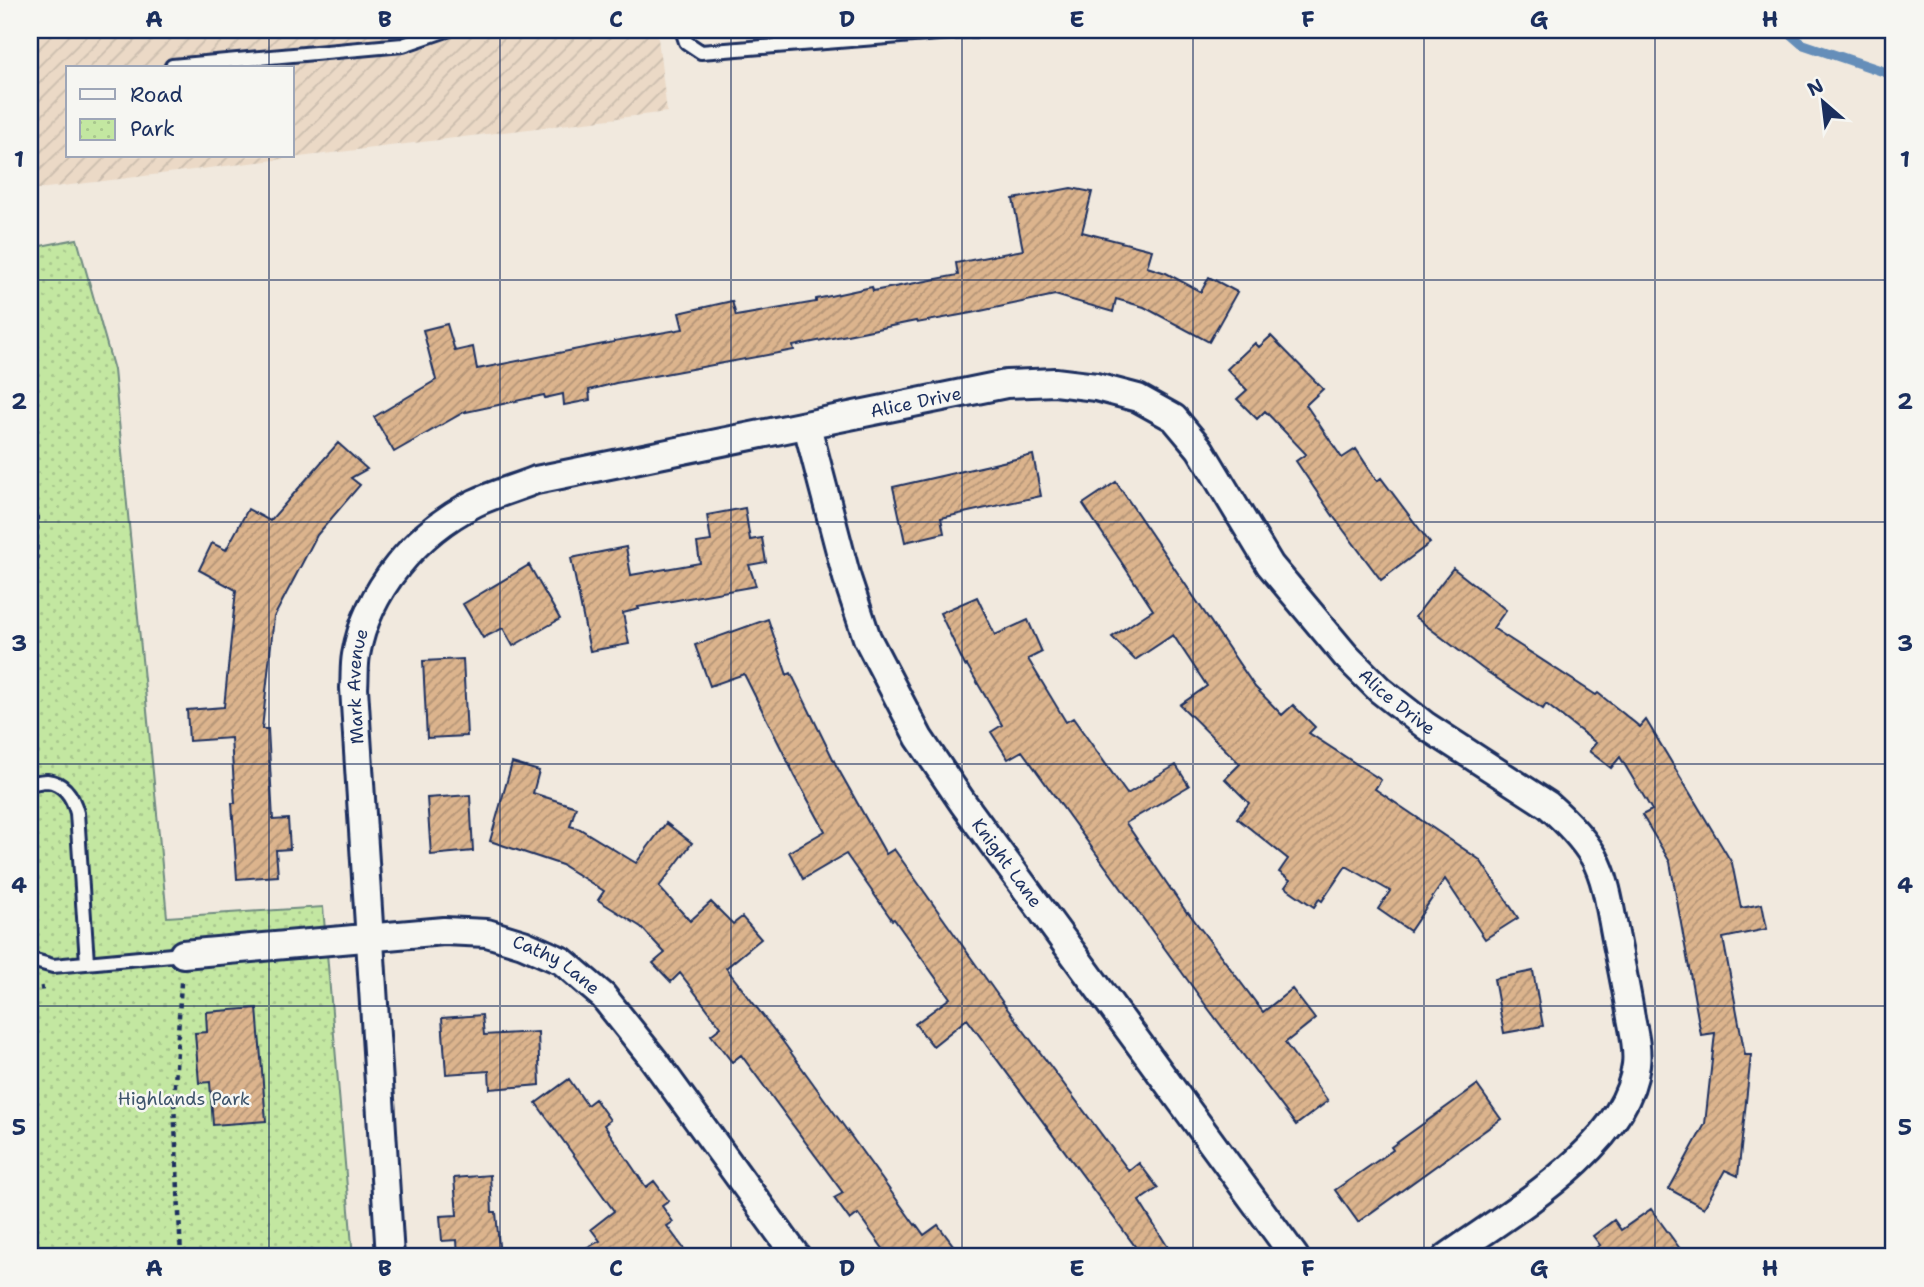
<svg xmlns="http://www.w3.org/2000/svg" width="1924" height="1287" font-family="'Shantell Sans',sans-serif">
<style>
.industrial{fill:url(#industrial-furrows);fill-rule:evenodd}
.park{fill:url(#park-dots);stroke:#6f8b80;stroke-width:2}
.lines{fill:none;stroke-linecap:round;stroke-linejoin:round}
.stream{stroke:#658eb9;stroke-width:10}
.building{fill:url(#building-hatch);stroke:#1b2f5e;stroke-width:2}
.lane-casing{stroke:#1b2f5e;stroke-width:18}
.street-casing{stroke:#1b2f5e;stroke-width:32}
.path{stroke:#1b2f5e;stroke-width:4.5;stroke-dasharray:5 5;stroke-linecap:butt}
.lane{stroke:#f6f6f2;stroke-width:12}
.street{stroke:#f6f6f2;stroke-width:26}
.grid{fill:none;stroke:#1b2f5e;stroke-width:2;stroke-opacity:0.55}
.labels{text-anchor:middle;stroke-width:5;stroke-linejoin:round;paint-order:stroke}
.street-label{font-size:18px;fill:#1b2f5e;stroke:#f6f6f2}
.park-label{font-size:18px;fill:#3d546b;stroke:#f6f6f2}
.neatline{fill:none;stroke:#1b2f5e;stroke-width:2.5}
.grid-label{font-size:23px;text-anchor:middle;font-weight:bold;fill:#1b2f5e}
</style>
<defs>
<pattern id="industrial-furrows" width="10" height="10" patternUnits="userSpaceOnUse" patternTransform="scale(1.75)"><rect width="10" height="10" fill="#ebd9c6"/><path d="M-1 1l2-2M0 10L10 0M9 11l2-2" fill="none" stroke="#c9bbac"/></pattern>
<pattern id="park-dots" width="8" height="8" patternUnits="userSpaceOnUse" patternTransform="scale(1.75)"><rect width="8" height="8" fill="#c3e7a1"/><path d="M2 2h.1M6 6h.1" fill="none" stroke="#a7c68d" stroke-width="1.8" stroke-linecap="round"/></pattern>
<pattern id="building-hatch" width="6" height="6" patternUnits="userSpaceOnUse" patternTransform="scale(1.75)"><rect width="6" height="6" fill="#dcb48d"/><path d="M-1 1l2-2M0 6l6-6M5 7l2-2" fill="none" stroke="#b29376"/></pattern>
</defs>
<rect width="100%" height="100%" fill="#f1e9de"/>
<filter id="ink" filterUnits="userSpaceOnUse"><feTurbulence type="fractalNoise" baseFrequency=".0143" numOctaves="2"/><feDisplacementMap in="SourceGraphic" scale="14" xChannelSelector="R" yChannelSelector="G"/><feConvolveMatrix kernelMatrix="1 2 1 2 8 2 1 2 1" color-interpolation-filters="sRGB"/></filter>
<g filter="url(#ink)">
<path class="industrial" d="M30,30H657L667,112L30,190ZM68,68H292V156H68Z"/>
<path class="park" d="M77,239L114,370L167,917L323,907L353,1257H30V248Z"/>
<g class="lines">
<path class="stream" d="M1786,30L1802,44L1894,75"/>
</g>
<path class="building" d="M1071,188L1092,192L1082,232L1152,250L1147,267L1166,273L1201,292L1209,277L1237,292L1209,342L1144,307L1116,299L1113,312L1055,295L971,313L917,323L916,321L793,346L794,350L616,383L589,390L590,400L564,405L563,394L545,398L544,395L466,412V411L394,452L374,417L436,380L423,330L447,324L455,351L473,347L477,369L614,342V341L683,329L679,313L732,301L736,316L816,302V299L872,287L873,291L958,275L956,263L1023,250L1013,199Z
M1271,336L1323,389L1306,405L1342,458L1356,449L1377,481L1381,478L1430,543L1381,580L1333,516L1296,461L1306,454L1265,411L1257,419L1237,399L1247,390L1227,369L1255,343L1259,347Z
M338,443L367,469L351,478L360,485L317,535L274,617L262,729H268L273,820L288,819L290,849L276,850L278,876L237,879L232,803H235L231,738L189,741L187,710L224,707L236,590L199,570L212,543L226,550L248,509L270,521Z
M1033,455L1041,496L941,518L944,533L905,542L893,487Z
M1116,482L1255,687L1282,715L1293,705L1315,727L1309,733L1381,780L1375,789L1480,860L1518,918L1485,939L1445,879L1410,931L1378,909L1390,891L1346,866L1322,901L1319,899L1314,907L1285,887L1290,880L1279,872L1288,859L1237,818L1249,803L1225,779L1240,764L1180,705L1207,686L1173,635L1135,660L1112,637L1153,610L1083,504Z
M745,508L750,540L762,538L766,562L749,565L756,586L638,607L639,609L623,613L629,644L590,651L571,558L626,547L631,575L700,563L697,543L711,541L707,515Z
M529,565L560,619L513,646L503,628L483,638L463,604Z
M1453,568L1506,610L1493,628L1596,695L1598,693L1640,727L1646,720L1732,863L1741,908L1762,904L1767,929L1723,938L1745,1055H1751L1738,1176L1725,1170L1704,1208L1669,1189L1705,1124L1715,1033L1701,1035L1670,862L1642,815L1652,810L1620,757L1611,768L1589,751L1596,743L1546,704L1543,709L1483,669L1415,617Z
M977,597L995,635L1028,620L1042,652L1028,659L1066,722L1073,718L1127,794L1176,765L1189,786L1126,823L1187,913L1188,912L1263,1012L1292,989L1315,1019L1285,1043L1328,1101L1296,1125L1207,1007L1022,751L1008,759L991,732L1002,725L967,665L965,666L940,613Z
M768,619L787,675L791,673L836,765L886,854L894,849L1006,1007L1129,1171L1139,1163L1158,1188L1139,1201L1174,1257H1143L967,1019L933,1046L915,1024L950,998L894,919L892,920L846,854L803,879L789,852L825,831L795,776L744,674L710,686L695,645Z
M463,659L467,736L427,738L423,661Z
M512,763L539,771L533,793L576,807L570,826L580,829L636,863L666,823L692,843L659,887L690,921L711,902L733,924L742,917L761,939L726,968L784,1043L915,1225L916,1224L924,1235L938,1225L962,1257H889L858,1214L850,1220L834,1198L843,1193L741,1055L732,1062L711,1035L721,1027L680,973L671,982L653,963L665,953L641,927L598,900L604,891L562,865L490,841Z
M470,795L473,851L431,855L427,798Z
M1533,971L1543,1026L1504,1033L1494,979Z
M257,1008L266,1121L213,1125L210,1082L199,1083L195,1033L207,1032L206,1012Z
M482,1015L484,1035L538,1032L540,1085L490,1089L489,1071L446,1074L442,1018Z
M569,1079L587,1105L595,1099L610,1120L604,1125L646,1187L654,1181L669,1201L662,1206L673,1222L667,1226L690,1257H568L600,1241L591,1229L614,1211L536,1103Z
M1477,1085L1501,1119L1358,1222L1335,1190L1393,1150L1391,1147Z
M490,1175L492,1212H496L500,1257H458L457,1240L442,1241L440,1216L457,1215L454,1178Z
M1651,1209L1686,1257H1583L1600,1245L1593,1236L1614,1220L1621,1230Z"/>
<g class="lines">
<defs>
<path id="lane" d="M682,30L686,42L701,52L976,30
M172,66L403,45L447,30
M30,783C35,783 42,781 47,781C65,783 73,798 77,813L87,962
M30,957L35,961L53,966L183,954"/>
<g id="street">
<path id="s1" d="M807,426L847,578L867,638L919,738L963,803L1295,1257"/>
<path id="s2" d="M183,954L444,931L487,933L523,944L562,961L603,996L654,1060L797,1257"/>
<path id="s3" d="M390,1257L354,688C355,677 354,666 356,655C367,590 417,532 475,503C494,494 516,488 536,480L1006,384L1055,382L1096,387L1138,398L1174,418L1200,449L1270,565L1346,656L1380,690L1426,726L1548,805C1565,820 1582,837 1594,857C1608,882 1611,916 1617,944C1622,969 1627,993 1631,1018C1634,1033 1638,1049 1636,1065C1627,1146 1509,1213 1447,1257"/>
</g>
</defs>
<use href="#lane" class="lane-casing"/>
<use href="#street" class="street-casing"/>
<path class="path" d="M30,466L37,516L36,572L30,603
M30,990L44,988
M181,1257L174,1102L181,982"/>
<use href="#lane" class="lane"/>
<use href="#street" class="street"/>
</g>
</g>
<path class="grid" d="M269,30V68M500,30V1257M731,30V1257M962,30V1257M1193,30V1257M1424,30V1257M1655,30V1257M269,156V1257M30,280H1894M30,522H1894M30,764H1894M30,1006H1894"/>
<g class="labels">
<g class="street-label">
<text dy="6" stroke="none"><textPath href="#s3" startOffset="1256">Alice Drive</textPath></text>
<text dy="6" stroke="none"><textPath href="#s3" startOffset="572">Mark Avenue</textPath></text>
<text dy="6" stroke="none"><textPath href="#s3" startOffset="1886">Alice Drive</textPath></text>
<text dy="6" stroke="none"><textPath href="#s1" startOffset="486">Knight Lane</textPath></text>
<text dy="6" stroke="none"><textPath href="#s2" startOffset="382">Cathy Lane</textPath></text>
</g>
<g class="park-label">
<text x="184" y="1105">Highlands Park</text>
</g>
</g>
<rect width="1924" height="1287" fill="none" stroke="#f6f6f2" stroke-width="77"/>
<rect x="66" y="66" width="228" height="91" fill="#f6f6f2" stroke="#9ea6b7" stroke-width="2"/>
<rect x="80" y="89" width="35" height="10" fill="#f6f6f2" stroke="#9ea6b7" stroke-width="2"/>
<text x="130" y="102" font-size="21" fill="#1b2f5e">Road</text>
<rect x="80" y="119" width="35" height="21" fill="url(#park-dots)" stroke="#9ea6b7" stroke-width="2"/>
<text x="130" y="136" font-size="21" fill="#1b2f5e">Park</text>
<g transform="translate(1823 102) rotate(332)" stroke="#f6f6f2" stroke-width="5" paint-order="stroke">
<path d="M0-5L12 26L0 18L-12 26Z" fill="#1b2f5e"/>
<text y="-10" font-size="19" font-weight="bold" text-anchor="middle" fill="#1b2f5e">N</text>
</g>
<rect x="38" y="38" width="1847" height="1210" class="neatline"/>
<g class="grid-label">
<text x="154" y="27">A</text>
<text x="385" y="27">B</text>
<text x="616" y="27">C</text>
<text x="847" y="27">D</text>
<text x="1077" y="27">E</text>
<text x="1308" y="27">F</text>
<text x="1539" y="27">G</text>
<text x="1770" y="27">H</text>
<text x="19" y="167">1</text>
<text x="1905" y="167">1</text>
<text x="19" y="409">2</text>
<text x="1905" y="409">2</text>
<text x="19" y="651">3</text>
<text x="1905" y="651">3</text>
<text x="19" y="893">4</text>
<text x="1905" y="893">4</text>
<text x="19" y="1135">5</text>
<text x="1905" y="1135">5</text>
<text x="154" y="1276">A</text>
<text x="385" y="1276">B</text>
<text x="616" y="1276">C</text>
<text x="847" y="1276">D</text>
<text x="1077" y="1276">E</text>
<text x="1308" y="1276">F</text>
<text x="1539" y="1276">G</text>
<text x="1770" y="1276">H</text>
</g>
</svg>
